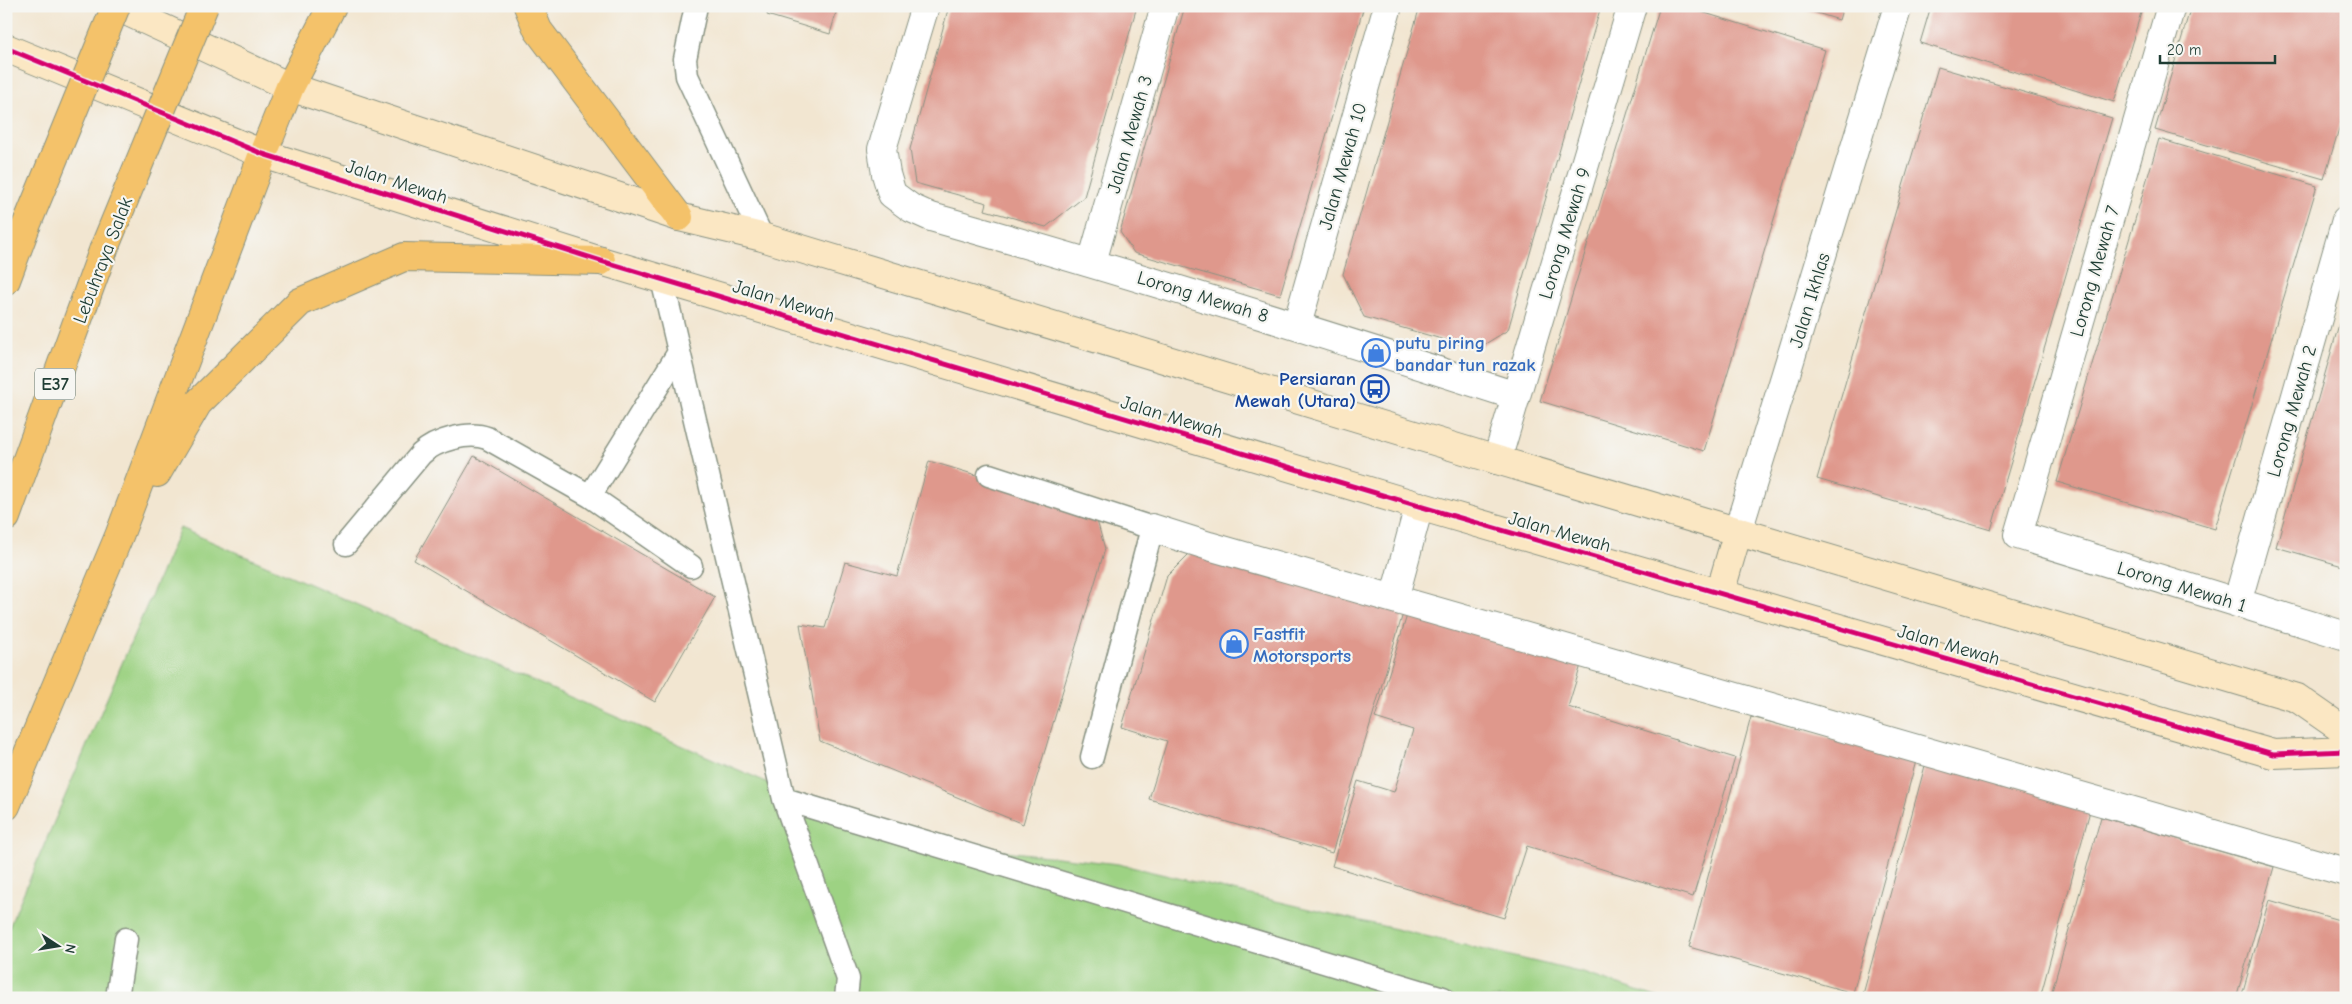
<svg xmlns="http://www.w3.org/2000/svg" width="2352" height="1004" font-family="'Comic Neue',sans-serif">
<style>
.green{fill:#9dd283;stroke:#5e885c}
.building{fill:#df988c}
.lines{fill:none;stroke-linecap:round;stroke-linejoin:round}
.lane-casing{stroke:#889282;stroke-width:25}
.street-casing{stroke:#889282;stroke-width:30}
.secondary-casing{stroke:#889282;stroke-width:30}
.highway-casing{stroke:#889282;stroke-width:30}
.lane{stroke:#fff;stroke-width:22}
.street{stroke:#fff;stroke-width:28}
.secondary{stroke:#fbe7c3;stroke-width:28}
.highway{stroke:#f4c26a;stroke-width:28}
.highway-bridge-casing{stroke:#889282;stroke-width:30;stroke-linecap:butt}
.highway-bridge{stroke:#f4c26a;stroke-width:28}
.cycleway-casing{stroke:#f6f6f2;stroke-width:8}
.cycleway{stroke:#d6006c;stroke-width:5}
.labels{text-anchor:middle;stroke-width:4.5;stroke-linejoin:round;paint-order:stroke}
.shield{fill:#f6f6f2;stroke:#60746d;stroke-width:1}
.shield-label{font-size:18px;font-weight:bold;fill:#1f3d34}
.street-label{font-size:19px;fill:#1f3d34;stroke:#f6f6f2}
.shop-label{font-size:19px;font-weight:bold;fill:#366cbe;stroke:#f6f6f2;text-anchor:start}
.transit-label{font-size:19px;font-weight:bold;fill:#164399;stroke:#f6f6f2;text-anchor:end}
</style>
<rect width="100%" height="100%" fill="#f6f6f2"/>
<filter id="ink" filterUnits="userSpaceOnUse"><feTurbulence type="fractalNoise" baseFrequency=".02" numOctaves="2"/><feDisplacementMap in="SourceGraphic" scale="10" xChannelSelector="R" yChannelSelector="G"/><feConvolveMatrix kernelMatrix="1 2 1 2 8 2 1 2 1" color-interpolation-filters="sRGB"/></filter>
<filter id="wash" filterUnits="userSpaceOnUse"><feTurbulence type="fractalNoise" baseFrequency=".0096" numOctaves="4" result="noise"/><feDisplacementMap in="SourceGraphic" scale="20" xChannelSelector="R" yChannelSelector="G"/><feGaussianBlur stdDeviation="1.12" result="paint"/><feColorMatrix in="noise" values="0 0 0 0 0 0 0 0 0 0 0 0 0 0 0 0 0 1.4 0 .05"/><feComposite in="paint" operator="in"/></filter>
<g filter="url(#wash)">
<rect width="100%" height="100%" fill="#f2e6d1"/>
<path class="green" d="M180,528L898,839L1118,864L1583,973L1659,998H6V934Z"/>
<g id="blocks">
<path class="building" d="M769,6H838L830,34L767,15Z
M949,6H1137L1084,197L1046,227L985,210L987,203L915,183L910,149Z
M1185,6H1364L1280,295L1134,253L1120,232Z
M1420,6H1601L1508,330L1477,349L1364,317L1343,274Z
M1660,6H1682L1825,50L1704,451L1540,401Z
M1795,6H1843L1839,20Z
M1931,6H2143L2114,102L1920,43Z
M2191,6H2346V105L2324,179L2155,130Z
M1938,67L2112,118L1991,530L1817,479Z
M2159,139L2317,186L2215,529L2057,482Z
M2345,303H2346V567L2276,547Z
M474,456L715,597L655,702L414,560Z
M929,461L1094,510L1105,549L1023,824L820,741L800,624L825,628L845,562L897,576Z
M1195,548L1404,610L1332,853L1149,799L1167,741L1122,727L1167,576Z
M1408,612L1581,665L1568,707L1735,758L1693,897L1527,846L1504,918L1332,866L1358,781L1394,792L1413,730L1375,718Z
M1751,717L1916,761L1853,993L1689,947Z
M1926,762L2091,807L2040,998H1862Z
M2101,817L2274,867L2236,998H2050Z
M2269,900L2346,922V998H2241Z"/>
</g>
</g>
<g filter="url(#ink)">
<use href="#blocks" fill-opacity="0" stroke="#889282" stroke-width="1"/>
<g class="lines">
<defs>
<path id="lane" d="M696,6L685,59L687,76L762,237
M662,279L784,799L848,979L846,998
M989,475L1152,528L1092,757
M590,496L691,566
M346,544L421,454C436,440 469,431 487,438L590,496L679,352
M784,799L1443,998
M117,998L126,939"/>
<path id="street" d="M925,6L882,149L886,174L892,194L911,208L931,217C1127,272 1321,333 1516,396
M2171,6L2018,535L2346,636
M1092,262L1165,6
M1297,325L1388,6
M1497,460L1632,6
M1152,528L1209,546L2346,872
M1738,531L1898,6
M1394,599L1419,506
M2237,603L2346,220"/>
<path id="secondary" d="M115,6L290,87L679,217L762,237L1497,460L2297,698L2346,732
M6,48L263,154L601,261L1419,506L2273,754L2346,751
M1720,593L1738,531"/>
<path id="highway" d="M528,6L538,30L679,217
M6,280L26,226
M157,473L198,403L300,302L404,257L601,261
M6,517L103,251
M6,806L119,536L263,154L290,87L332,6"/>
</defs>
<use href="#lane" class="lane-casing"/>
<use href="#street" class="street-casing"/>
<use href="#secondary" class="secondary-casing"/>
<use href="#highway" class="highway-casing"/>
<use href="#lane" class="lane"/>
<use href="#street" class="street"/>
<use href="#secondary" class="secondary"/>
<use href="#highway" class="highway"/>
<defs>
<path id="highway-bridge" d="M26,226L116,6
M103,251L204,6"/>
</defs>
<use href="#highway-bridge" class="highway-bridge-casing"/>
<use href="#highway-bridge" class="highway-bridge"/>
<defs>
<path id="cycleway" d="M6,48L263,154L601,261L1419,506L2273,754L2346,751"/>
</defs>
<use href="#cycleway" class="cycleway-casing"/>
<use href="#cycleway" class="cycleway"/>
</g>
</g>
<defs>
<symbol id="shop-ring" viewBox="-11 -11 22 22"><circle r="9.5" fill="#f6f6f2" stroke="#3f7fe0" stroke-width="1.5"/><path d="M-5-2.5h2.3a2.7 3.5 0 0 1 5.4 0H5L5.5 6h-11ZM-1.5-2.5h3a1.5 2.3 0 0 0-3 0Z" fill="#3f7fe0"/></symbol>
<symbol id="bus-ring" viewBox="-11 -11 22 22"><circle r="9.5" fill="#f6f6f2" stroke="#1a4fb4" stroke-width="1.5"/><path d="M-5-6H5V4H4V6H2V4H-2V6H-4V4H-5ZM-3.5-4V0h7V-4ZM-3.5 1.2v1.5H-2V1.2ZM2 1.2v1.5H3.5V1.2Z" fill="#1a4fb4"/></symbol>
</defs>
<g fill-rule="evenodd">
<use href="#shop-ring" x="1360" y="337" width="32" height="32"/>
<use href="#bus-ring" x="1359" y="373" width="32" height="32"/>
<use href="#shop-ring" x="1218" y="628" width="32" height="32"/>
</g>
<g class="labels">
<rect class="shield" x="35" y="368.5" width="40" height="31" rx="4"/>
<g class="shield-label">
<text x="55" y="390">E37</text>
</g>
<g class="street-label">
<text transform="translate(1129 134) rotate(-74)" y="7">Jalan Mewah 3</text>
<text transform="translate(1342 166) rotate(-74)" y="7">Jalan Mewah 10</text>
<text transform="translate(397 181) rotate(18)" y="7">Jalan Mewah</text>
<text transform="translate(1564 233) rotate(-73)" y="7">Lorong Mewah 9</text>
<text transform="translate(102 260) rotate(-69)" y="7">Lebuhraya Salak</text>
<text transform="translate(2094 271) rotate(-74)" y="7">Lorong Mewah 7</text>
<text transform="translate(1203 296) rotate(17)" y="7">Lorong Mewah 8</text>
<text transform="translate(784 300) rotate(17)" y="7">Jalan Mewah</text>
<text transform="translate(1809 300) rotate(-73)" y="7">Jalan Ikhlas</text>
<text transform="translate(2291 411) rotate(-74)" y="7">Lorong Mewah 2</text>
<text transform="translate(1172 416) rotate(17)" y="7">Jalan Mewah</text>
<text transform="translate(1560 531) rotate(16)" y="7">Jalan Mewah</text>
<text transform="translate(2182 586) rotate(17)" y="7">Lorong Mewah 1</text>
<text transform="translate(1949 644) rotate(16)" y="7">Jalan Mewah</text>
</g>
<g class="shop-label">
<text x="1395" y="349">putu piring<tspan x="1395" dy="22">bandar tun razak</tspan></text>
<text x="1253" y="640">Fastfit<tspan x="1253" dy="22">Motorsports</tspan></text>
</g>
<g class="transit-label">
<text x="1356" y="385">Persiaran<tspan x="1356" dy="22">Mewah (Utara)</tspan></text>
</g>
</g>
<rect width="2352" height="1004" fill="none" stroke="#f6f6f2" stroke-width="25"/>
<g transform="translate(58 946) rotate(102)" stroke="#f6f6f2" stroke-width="4" paint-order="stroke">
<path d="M0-4L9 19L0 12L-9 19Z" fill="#1f3d34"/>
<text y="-8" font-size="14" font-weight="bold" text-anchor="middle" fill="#1f3d34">N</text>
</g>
<path d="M2160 55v8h115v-8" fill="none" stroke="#1f3d34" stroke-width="2.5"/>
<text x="2167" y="55" font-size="15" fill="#1f3d34" stroke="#f6f6f2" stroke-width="4" paint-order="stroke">20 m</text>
</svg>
